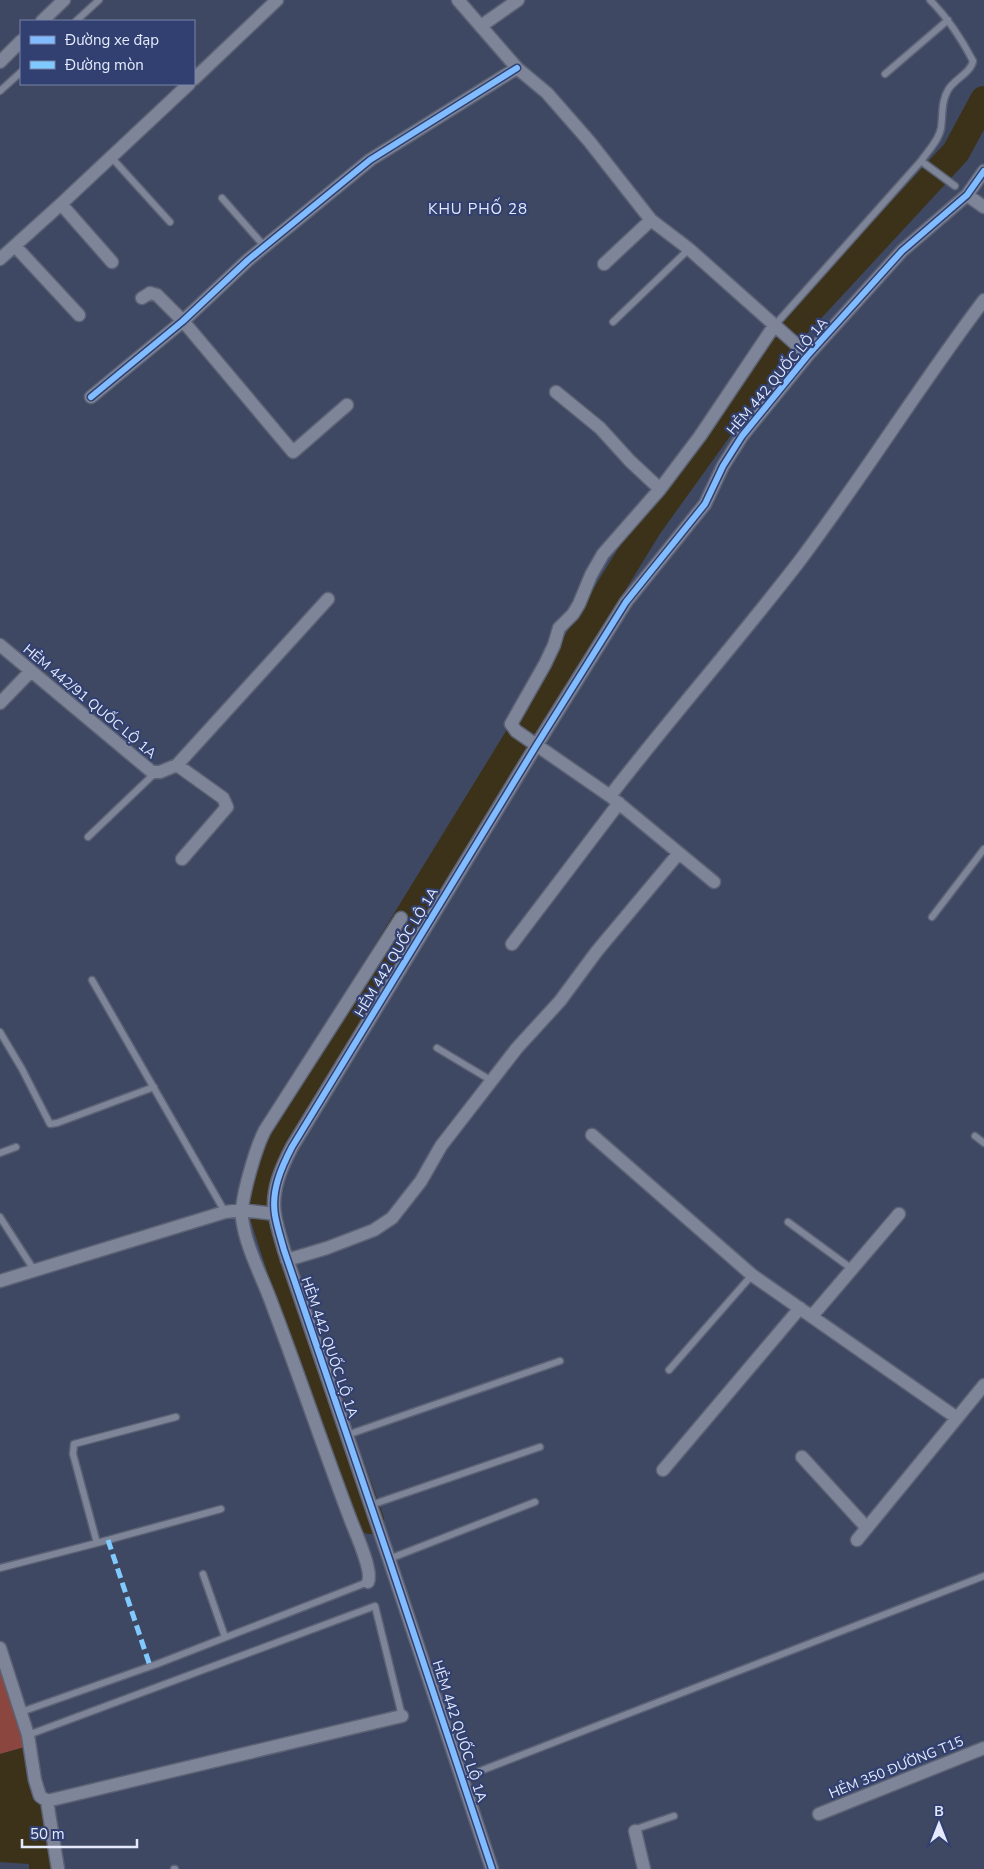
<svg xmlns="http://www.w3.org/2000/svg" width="984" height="1869" font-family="'Nunito Sans',sans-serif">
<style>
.green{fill:#8b4640}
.water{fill:#3b3219}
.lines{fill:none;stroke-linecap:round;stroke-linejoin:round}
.river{stroke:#3b3219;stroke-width:28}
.lane-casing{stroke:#5c6275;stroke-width:9}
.street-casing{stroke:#5c6275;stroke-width:15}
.lane{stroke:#7f8599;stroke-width:6}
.street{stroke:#7f8599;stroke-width:12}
.quiet{stroke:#80caff;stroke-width:5;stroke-dasharray:10 5;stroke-linecap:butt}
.cycleway-casing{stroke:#314070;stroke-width:9}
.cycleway{stroke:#80bcff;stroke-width:6}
.labels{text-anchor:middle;stroke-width:4.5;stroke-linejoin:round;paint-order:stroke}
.street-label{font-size:14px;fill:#e4eafc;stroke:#314070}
.neighbourhood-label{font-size:15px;letter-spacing:1px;fill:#e4eafc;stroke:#314070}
</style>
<rect width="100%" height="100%" fill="#3f4862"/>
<path class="green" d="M0,1663L18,1721L25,1747L0,1754Z"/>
<path class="water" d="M25,1747L37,1800L45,1811L53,1869H29V1864L0,1862V1754Z"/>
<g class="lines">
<path class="river" d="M370,1520L295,1313L264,1216L257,1183L264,1159L283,1121L649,525L782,340L956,152L984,100"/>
<defs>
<path id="lane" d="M76,21L99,0
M885,74L948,20
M0,91L21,72
M111,157L170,222
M921,161L955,186
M222,198L265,247
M613,322L689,249
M774,326L921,161C928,151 939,140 941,128C943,114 941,102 948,90C954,79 971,73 973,61C961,38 948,18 930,0
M88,837L155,773
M932,917L984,849
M92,980L225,1212
M0,1032L22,1069L50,1124L57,1123L154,1087
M437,1048L492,1081
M975,1136L984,1143
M0,1153L16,1147
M0,1217L34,1270
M788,1222L852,1269
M669,1370L752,1275
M347,1435L560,1361
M371,1505L540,1447
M97,1543L73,1454L74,1444L176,1417
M389,1559L535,1502
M0,1568L97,1543L221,1509
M203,1574L225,1637
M21,1712L157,1664L368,1582
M28,1735L375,1606L402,1716
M462,1778L984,1576
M635,1831L636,1829L674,1816
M174,1869H175"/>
<path id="street" d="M458,0L517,68L547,93L589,141L651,220L689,249L808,355
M42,21L64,0
M481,26L518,0
M0,62L21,41
M194,79L277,0
M967,195L984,207
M61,204L112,262
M15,246L79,315
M0,259L61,204L189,84
M604,264L651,220
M142,298L150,293L157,295L183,321L293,452L347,405
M556,392L600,428L630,461L660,489
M91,397L183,321L248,260L370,160L517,68
M0,645L152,772H160L177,765L223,798L227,807L182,859
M0,703L31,671
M177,765L328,599
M610,796C671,717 737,642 798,563C863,477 919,386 984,300
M714,882L610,796L516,731L511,724L545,664L554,645L559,628L573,614L579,604L591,575L603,554L660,489L700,436L774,326
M512,944L619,803
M592,1135L752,1275L957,1418L984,1385
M287,1260L327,1248L374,1230L392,1218L421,1181L441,1146L517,1048L560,1001L597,951L679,853
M0,1281L225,1212L242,1210L275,1214
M812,1316L899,1214
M802,1457L867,1528
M663,1470L800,1308
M857,1540L957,1418
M368,1582C373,1571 356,1534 351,1521C324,1450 300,1378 273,1307C263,1278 246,1249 242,1218C240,1200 256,1147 265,1130L401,918
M0,1648L28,1735L35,1780L40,1796L47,1801L58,1869
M47,1801L402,1716
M819,1814L984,1748
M635,1831L644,1869
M492,1869L389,1559L284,1250C281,1239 277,1227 275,1215C271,1191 281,1168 292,1147L536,746L626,602L705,504L723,466L742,436L808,355L902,251L967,195L984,171"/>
</defs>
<use href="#lane" class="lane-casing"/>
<use href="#street" class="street-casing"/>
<use href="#lane" class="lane"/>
<use href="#street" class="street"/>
<path class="quiet" d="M108,1540L150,1666"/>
<defs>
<path id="cycleway" d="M91,397L183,321L248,260L370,160L517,68
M492,1869L389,1559L284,1250C281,1239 277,1227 275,1215C271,1191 281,1168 292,1147L536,746L626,602L705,504L723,466L742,436L808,355L902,251L967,195L984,171"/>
</defs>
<use href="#cycleway" class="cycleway-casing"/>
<use href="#cycleway" class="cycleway"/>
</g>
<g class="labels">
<g class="street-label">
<text transform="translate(777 376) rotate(-50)" y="5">HẺM 442 QUỐC LỘ 1A</text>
<text transform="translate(90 701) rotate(40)" y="5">HẺM 442/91 QUỐC LỘ 1A</text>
<text transform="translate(396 952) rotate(-59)" y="5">HẺM 442 QUỐC LỘ 1A</text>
<text transform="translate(330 1347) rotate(71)" y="5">HẺM 442 QUỐC LỘ 1A</text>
<text transform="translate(460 1731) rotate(72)" y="5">HẺM 442 QUỐC LỘ 1A</text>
<text transform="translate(896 1767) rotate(-22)" y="5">HẺM 350 ĐƯỜNG T15</text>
</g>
<g class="neighbourhood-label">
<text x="478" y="214">KHU PHỐ 28</text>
</g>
</g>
<rect x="20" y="20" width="175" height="65" fill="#314070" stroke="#7984a8"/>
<rect x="30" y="36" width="25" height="8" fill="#80bcff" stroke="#7984a8"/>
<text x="65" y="45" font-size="15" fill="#e4eafc">Đường xe đạp</text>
<rect x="30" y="61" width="25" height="8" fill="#80caff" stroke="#7984a8"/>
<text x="65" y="70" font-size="15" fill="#e4eafc">Đường mòn</text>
<g transform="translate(939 1824)" stroke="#314070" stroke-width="4" paint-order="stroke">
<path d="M0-4L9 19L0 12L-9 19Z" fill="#e4eafc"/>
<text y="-8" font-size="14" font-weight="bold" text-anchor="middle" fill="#e4eafc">B</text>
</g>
<path d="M22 1839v8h115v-8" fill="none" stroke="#e4eafc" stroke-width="2.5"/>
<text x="30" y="1839" font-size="15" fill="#e4eafc" stroke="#314070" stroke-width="4" paint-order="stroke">50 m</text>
</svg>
